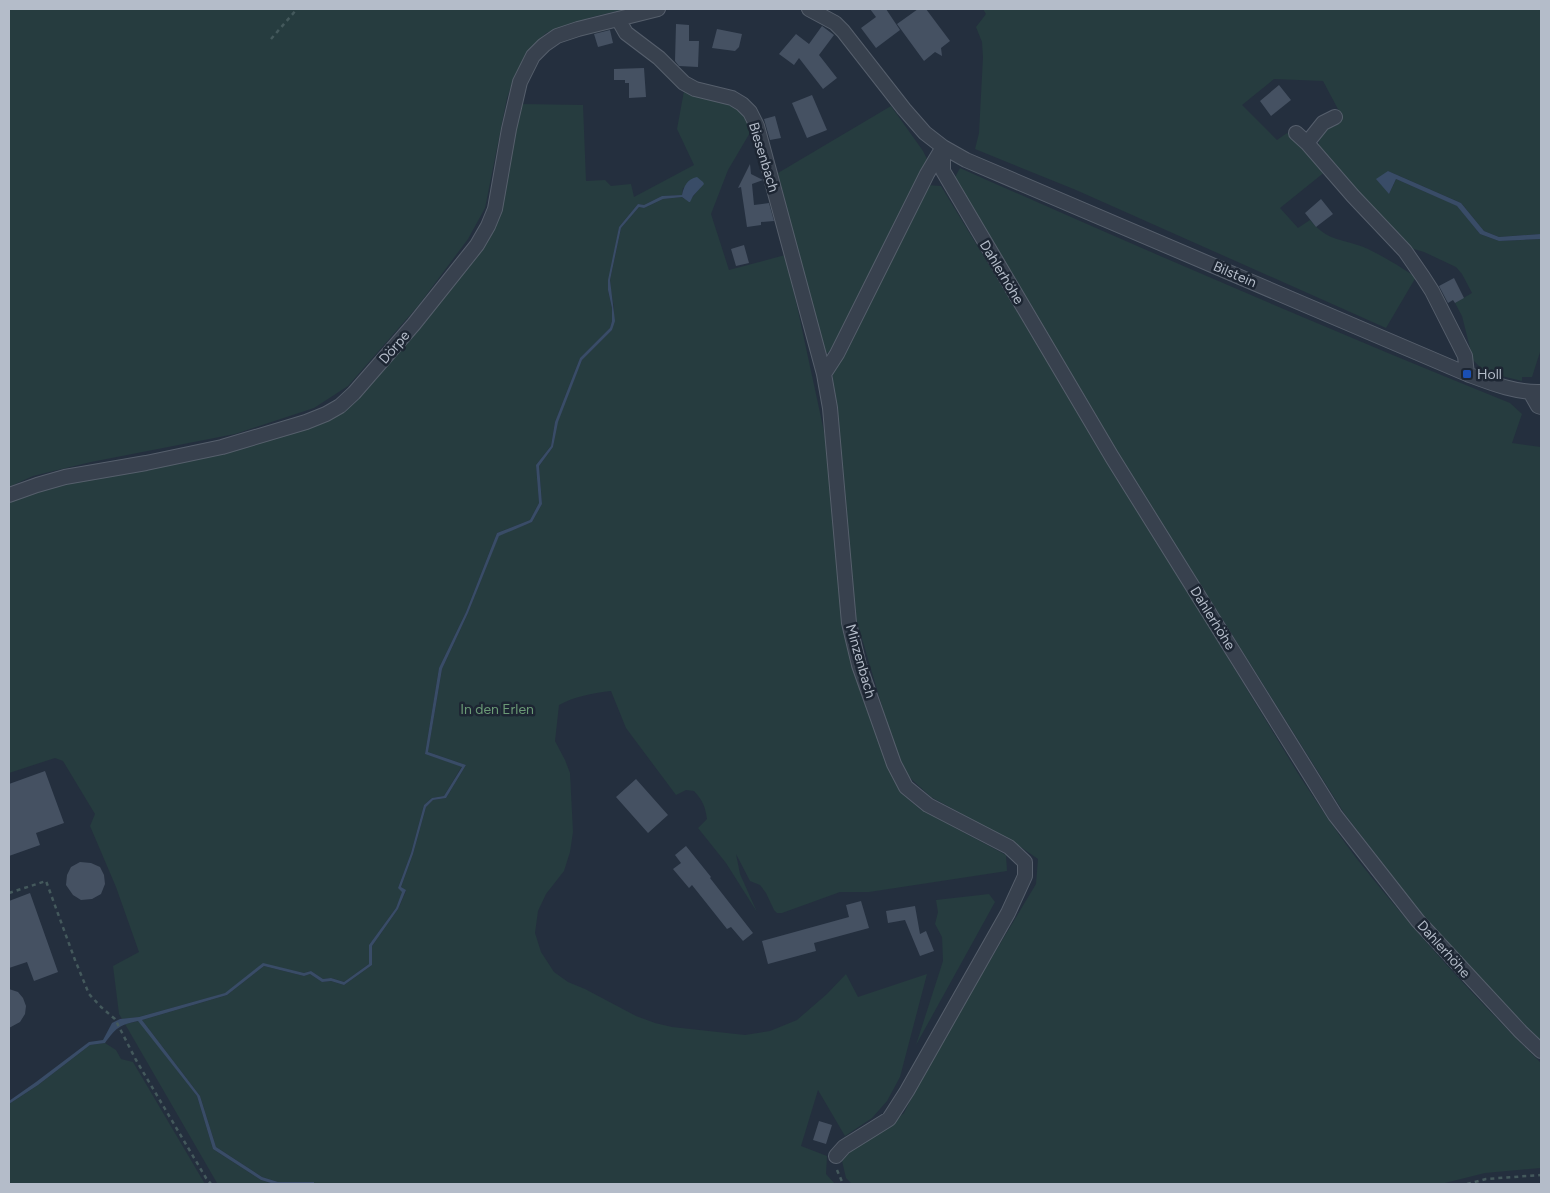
<svg xmlns="http://www.w3.org/2000/svg" width="1550" height="1193" font-family="Figtree,sans-serif">
<style>
.green{fill:#263c3f}
.water{fill:#394c67}
.building{fill:#455162}
.lines{fill:none;stroke-linecap:round;stroke-linejoin:round}
.minor-casing{stroke:#565f6c;stroke-width:16}
.path{stroke:#44595c;stroke-width:2.5;stroke-dasharray:4 4;stroke-linecap:butt}
.minor{stroke:#38414e;stroke-width:14}
.transit-dot{fill:#1a4fb4;stroke:#1d2633;stroke-width:2}
.labels{text-anchor:middle;stroke-width:5;stroke-linejoin:round;paint-order:stroke}
.street-label{font-size:14px;fill:#b4bcc9;stroke:#1d2633}
.poi-label{font-size:14px;fill:#b4bcc9;stroke:#1d2633;text-anchor:start}
.park-label{font-size:14px;fill:#6b9a76;stroke:#1d2633}
</style>
<rect width="100%" height="100%" fill="#242f3e"/>
<path class="green" d="M9,9H626L592,17L546,33L528,51L516,73L507,98L485,208L468,239L418,306L348,386L314,408L235,434L91,462L33,476L9,487Z
M983,9H1541V234L1499,237L1484,231L1461,203L1388,171L1389,194L1396,179L1458,206L1480,234L1499,241L1541,239V349L1532,377H1522V381L1485,372L1473,360L1462,316L1455,303L1472,293L1462,274L1456,267L1424,252L1407,247L1318,148C1319,134 1327,129 1337,121L1339,111L1323,81L1274,79L1242,105L1277,140L1287,133L1300,143L1326,171L1280,208L1298,228L1310,220C1329,243 1343,238 1368,249C1385,257 1400,267 1416,277L1386,328L1076,190L975,149L979,133L983,57L982,42L976,27L986,14Z
M684,91C713,99 740,98 751,131L728,170L711,214L729,270L785,255L797,306L825,436L843,622L882,744L901,793L920,809L1006,855L1007,871L869,892H840L782,913H777L774,910L766,893L760,885L750,881L736,854L740,874L757,912L726,863L698,828L707,819C705,806 703,801 694,791L686,790L676,795L626,728L611,691C594,693 575,696 559,705L555,741L565,760L570,773L573,832L570,852L564,871L546,894L538,911L535,933L541,952L554,972L568,982L585,989L636,1016L655,1023L672,1027L745,1035L770,1031L797,1020L827,994L846,974L858,997L927,974L900,1077L887,1101L872,1118L845,1136L818,1090L801,1146L827,1156L826,1174L835,1184H314L313,1182H278L262,1177L216,1147L200,1096L142,1020L227,995L264,966L304,976L310,974L322,982L331,981L344,985L372,965V946L398,909L406,891L401,887L413,854L426,807L433,800L446,798L466,765L428,752L442,669L468,613L499,535L532,522L542,504L539,466L553,447L557,422L582,360L612,330L614,308L611,290L610,280L621,228L639,207L644,208L663,199L682,197L684,199H691L703,184L683,188L682,195L662,196L644,205L638,204L619,227L608,290L612,308V321L610,328L580,358L555,422L551,446L536,465L539,503L530,520L497,533L466,612L439,668L425,754L462,766L444,796L432,798L424,805L411,853L398,888L403,891L396,908L369,945V964L344,982L331,978L323,979L311,971L304,973L263,964L226,993L139,1017L122,1019L119,1014L113,966L139,952L116,887L90,826L95,814L63,761L55,758L9,773V502L36,489L181,462L359,397L430,315L491,235L501,213L521,104L583,105L586,181L605,180L611,186L631,184L634,197L694,165L677,129Z
M891,106L923,151L928,161L830,351L824,355L778,173Z
M960,168C1142,249 1325,328 1510,403L1522,414L1512,443L1541,447V1045L1523,1029L1423,916L1344,813L1117,452L954,179Z
M927,185L941,186L1299,775C1320,807 1341,839 1365,869C1419,937 1479,1002 1541,1063V1168L1485,1173L1441,1184H852L846,1178L842,1161L852,1147L883,1131L904,1113L933,1055L1036,884L1038,859L1015,843L931,797L908,776L892,740L852,605L831,395L833,373Z
M989,894L995,902L916,1045L943,961L942,937L935,924L938,912L936,900Z
M139,1021L197,1096L213,1149L261,1180L274,1184H218L217,1183L125,1024Z
M105,1043L116,1050L121,1059L133,1062L205,1184H9V1104L38,1085L90,1045Z"/>
<path class="water" d="M1388,171L1461,203L1484,231L1499,237L1541,234V239L1499,241L1480,234L1457,206L1396,179L1389,194L1376,179Z
M697,177L703,182L704,184L693,196L690,202H689L682,197L663,199L644,208L639,207L621,228L610,280L615,321L612,330L582,360L558,422L553,447L539,466L542,504L532,522L499,536L468,613L442,669L428,752L466,765L446,798L433,800L426,807L413,854L401,887L406,890L398,909L372,946V965L344,985L331,981L322,982L310,974L304,976L264,966L227,995L142,1020L200,1096L216,1147L262,1177L278,1182H314V1184H274L261,1180L213,1149L197,1096L138,1021C119,1025 116,1028 105,1043L90,1045L38,1085L9,1104V1101L36,1082L89,1042L103,1040L112,1023L120,1019L139,1017L225,993L263,963L304,973L311,971L323,979L331,978L344,982L369,964V945L396,908L402,892L398,888L411,853L424,805L432,798L444,796L462,767L425,754L439,668L466,612L497,533L530,520L539,503L536,465L551,446L555,422L580,358L610,328L612,321V308L608,290V280L619,227L638,204L644,205L662,196L682,195C684,186 687,179 697,177Z"/>
<path class="building" d="M870,9H886L900,30L876,48L861,28L876,17Z
M918,9H926L950,41L941,48L942,56L935,52L924,61L897,24Z
M676,24L689,25V41H699L698,67L679,66L675,61Z
M822,26L834,35L819,55L837,78L823,89L799,58L794,65L779,54L796,34L809,44Z
M717,29L742,34L739,47L735,51L712,48Z
M610,30L613,43L598,47L594,34Z
M644,68L646,97L629,98V83H625V80H614V69Z
M1279,85L1291,100L1271,116L1260,101Z
M812,95L827,130L807,138L792,103Z
M775,116L781,138L770,140L764,119Z
M750,164L751,174L763,180L752,184L754,205L769,203L774,221L761,222V225L747,227L741,187L738,188Z
M1321,199L1333,214L1316,227L1305,213Z
M744,245L749,263L736,266L731,249Z
M1454,278L1464,298L1455,303L1453,300L1448,303L1439,286Z
M45,771L64,823L36,833L40,845L9,856V784Z
M636,779L668,815L648,833L616,797Z
M686,846L711,877L710,878L753,933L743,941L731,927L727,929L692,885L689,888L673,869L681,863L675,855Z
M80,862L91,863L100,867L104,875L105,884L101,894L92,899L81,900L73,895L66,885L67,875L71,867Z
M30,893L58,972L34,981L27,962L9,968V901Z
M861,901L869,928L814,943L816,951L768,964L762,941L849,917L846,905Z
M915,906L920,934L926,931L934,951L920,956L905,920L888,923L886,911Z
M9,989L18,992L23,998L26,1006L25,1014L20,1022L9,1028Z
M819,1121L832,1125L826,1144L813,1140Z"/>
<g class="lines">
<defs>
<path id="minor" d="M809,9L835,23L843,31L904,109L925,133L943,147L966,160L1467,374C1491,383 1515,393 1541,392
M618,19L626,33L659,58L684,83L695,89L732,98L742,104L750,112L757,126L824,374L830,408L849,623L859,665L894,764L906,787L928,805L1009,847L1025,862V876L1008,913L907,1091L889,1119L844,1147L836,1156
M1296,133L1307,143L1353,196L1405,251L1423,277L1432,291L1465,356L1467,374
M1307,143L1323,123L1335,117
M943,147V171L1112,457L1335,815L1418,921L1521,1032L1541,1051
M824,374L837,354L927,174L943,147
M1530,392L1538,406L1541,407
M9,495L37,485L65,477L146,463L222,447L306,422L326,414L340,406L354,393L414,324L477,245L488,226L495,209L509,129L520,82L533,56L544,45L557,36L578,29L658,9"/>
</defs>
<use href="#minor" class="minor-casing"/>
<path class="path" d="M271,39L297,9
M9,893L46,881L75,960L89,994L101,1007L115,1019L136,1060L206,1178L211,1184
M837,1170L843,1184
M1467,1184L1486,1179L1541,1175"/>
<use href="#minor" class="minor"/>
</g>
<rect class="transit-dot" x="1462" y="369" width="10" height="10" rx="2.5"/>
<g class="labels">
<g class="street-label">
<text transform="translate(764 157) rotate(73)" y="5">Biesenbach</text>
<text transform="translate(1002 272) rotate(59)" y="5">Dahlerhöhe</text>
<text transform="translate(1235 274) rotate(23)" y="5">Bilstein</text>
<text transform="translate(394 347) rotate(-49)" y="5">Dörpe</text>
<text transform="translate(1213 618) rotate(58)" y="5">Dahlerhöhe</text>
<text transform="translate(861 661) rotate(74)" y="5">Minzenbach</text>
<text transform="translate(1444 949) rotate(48)" y="5">Dahlerhöhe</text>
</g>
<g class="poi-label">
<text x="1477" y="379">Holl</text>
</g>
<g class="park-label">
<text x="497" y="714">In den Erlen</text>
</g>
</g>
<rect width="1550" height="1193" fill="none" stroke="#b4bcc9" stroke-width="20"/>
</svg>
